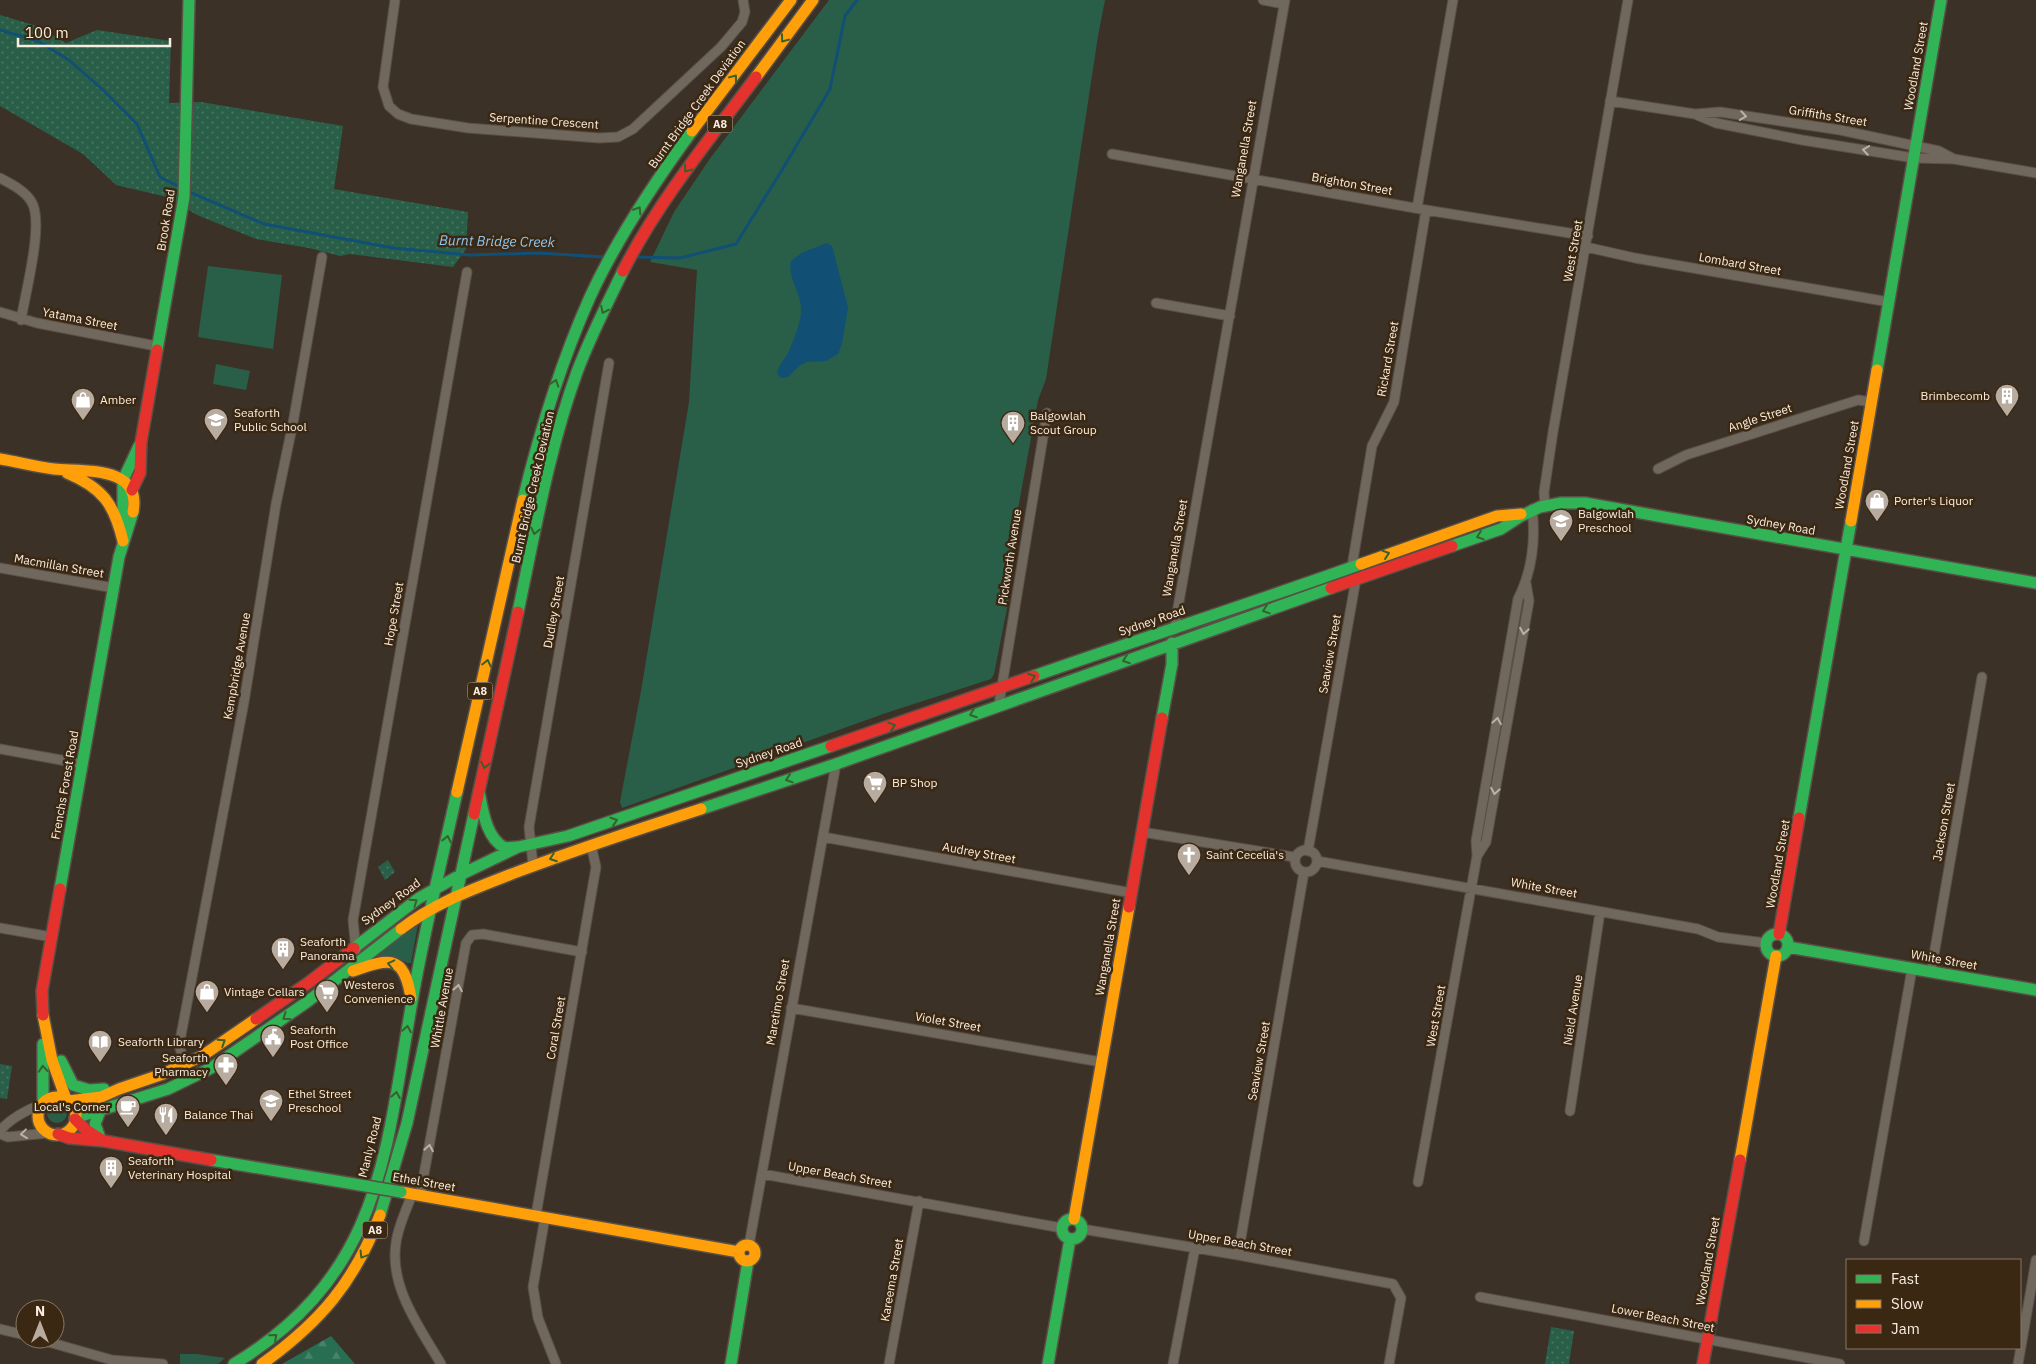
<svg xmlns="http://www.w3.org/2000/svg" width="2036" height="1364" font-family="'IBM Plex Sans',sans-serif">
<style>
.green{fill:#295f48}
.forest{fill:url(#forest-firs)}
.park{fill:url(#park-dots)}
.water{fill:#115074}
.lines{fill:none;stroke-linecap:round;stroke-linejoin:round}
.stream{stroke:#115074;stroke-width:3}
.street-casing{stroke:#594f46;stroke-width:11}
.fast-casing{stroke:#594f46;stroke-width:14}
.slow-casing{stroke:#594f46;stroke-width:14}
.jam-casing{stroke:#594f46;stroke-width:14}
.street{stroke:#70675d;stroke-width:9}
.fast{stroke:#30b455;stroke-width:11}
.slow{stroke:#ff9f0a;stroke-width:11}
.jam{stroke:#e5322d;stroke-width:11}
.fast-bridge-casing{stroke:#594f46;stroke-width:14;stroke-linecap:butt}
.fast-bridge{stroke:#30b455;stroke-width:11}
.oneway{stroke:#37602d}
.oneway2{stroke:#bcb1a5}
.labels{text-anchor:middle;stroke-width:5;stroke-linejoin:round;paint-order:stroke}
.shield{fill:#3b2812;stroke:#c1b2a2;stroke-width:1}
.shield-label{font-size:11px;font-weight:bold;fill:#faede0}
.street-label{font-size:12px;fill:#faede0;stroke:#3b2812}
.poi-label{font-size:12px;fill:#faede0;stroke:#3b2812;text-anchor:start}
.water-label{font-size:14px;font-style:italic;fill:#8bc7f3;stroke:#3b2812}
</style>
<defs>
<pattern id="forest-firs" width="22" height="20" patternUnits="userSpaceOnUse" patternTransform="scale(1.25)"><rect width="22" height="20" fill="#276e52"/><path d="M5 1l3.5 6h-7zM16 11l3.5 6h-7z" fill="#47836b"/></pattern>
<pattern id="park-dots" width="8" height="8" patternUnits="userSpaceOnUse" patternTransform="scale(1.25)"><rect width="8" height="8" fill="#295f48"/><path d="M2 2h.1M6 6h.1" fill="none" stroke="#497662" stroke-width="1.8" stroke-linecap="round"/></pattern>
</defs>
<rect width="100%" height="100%" fill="#3c3126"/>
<path class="green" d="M829,0H1105L1098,36L1046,379L1038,400L1013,536V578L994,674L991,679L886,713L622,808L620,802L641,691L689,402L697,270L650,262L674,212L709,160Z
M208,266L282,275L273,349L198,337Z
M216,364L250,371L246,390L213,384Z
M418,924L411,963H407L401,959L374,956Z
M47 1113a10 10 0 1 1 20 0a10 10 0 1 1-20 0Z
M180,1354H197L225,1358L218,1364H180Z"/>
<path class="forest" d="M331,1336L355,1364H282Z"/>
<path class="park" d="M0,15L37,26L66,43L97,30L171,41L169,103L201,102L343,126L334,189L468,212L466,249L453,267L350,254L340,256L309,248L256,239L197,215L167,197L116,185L83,154L0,106Z
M388,860L395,872L385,880L378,867Z
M0,1064L12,1066L7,1099L0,1098Z
M1551,1327L1574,1331L1569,1364H1545Z"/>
<path class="water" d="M827,243L832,246L848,307L842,344L838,354L826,361L807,362L799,366L788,377L781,378L777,373C779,363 786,358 790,349C794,338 801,322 801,311C802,293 787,279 791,261L801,253Z"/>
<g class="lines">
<path class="stream" d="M0,30L38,41L69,60L103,90L137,124L160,177L182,188
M187,191L264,224L393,248L470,255L538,253L604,257
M635,257L680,258L736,244L782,170L830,89L845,16L857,0"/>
<defs>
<path id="street" d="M395,0L383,87L389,106L398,114L411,119L468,128L599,138L618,137L633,129L721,47L742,22L745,12L743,0
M1263,0L1284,4
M1610,101L1695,114L1720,112L1840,130L1939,151L1954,159
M1697,115L1716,123L1802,140L1914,158L1954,159L2036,173
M1112,154L1426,210L1588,236
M0,178C11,184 24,190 31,201C45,221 25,294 21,320
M1417,208L1453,0
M1586,247L1635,258L1889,302
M1156,303L1230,316
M0,312L37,323L156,346
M1658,469L1686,455L1858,400L1872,402
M1545,506L1544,492L1553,432L1628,0
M1352,566L1372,446L1394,402L1426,210
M0,568L114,588
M1174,630L1285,0
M999,704L1047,413
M0,749L83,764
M1142,832L1294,857
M823,837L1132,893
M1295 861a11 11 0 1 1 22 0a11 11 0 1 1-22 0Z
M1308,851L1356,579
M1477,856L1486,842L1529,601L1526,583
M1317,861L1698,929L1718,937L1766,943
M533,865L529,827L609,363
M0,928L52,937
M356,950L353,920L467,272
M1931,972L1982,677
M791,1008L1101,1062
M187,1067L179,1046L244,702L276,504L293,423L322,257
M1570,1111L1600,912
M0,1131C10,1118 27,1110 42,1104
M0,1134L8,1137L48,1133
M762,1174L1062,1228
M1418,1182L1477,856L1476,841L1518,599C1532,572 1536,539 1532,509
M412,1195C406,1210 398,1227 396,1243C389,1287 420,1328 441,1364
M420,1196L466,943L472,935L483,934L582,952
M536,1215L596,867L591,845
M545,1217L533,1287L538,1318L556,1364
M1082,1229L1238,1255L1393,1284L1401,1298L1389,1364
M1864,1241L1912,969
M749,1245L836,764
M1238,1255L1304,872
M1480,1297L1840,1364
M0,1329L25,1335
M38,1339L112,1360L163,1364
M889,1364L919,1201
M1173,1364L1195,1248
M2018,1364L2036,1260"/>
<path id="fast" d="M157,350L184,197L189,0
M1877,370L1941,0
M523,500C540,430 561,362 590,297C617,238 654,183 692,131
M119,523L123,512V480L139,446
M1452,546L1501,529L1521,516L1540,507L1561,503H1585L2036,583
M518,612C535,532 549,449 577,372C590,337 607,304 623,271
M1034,676C1143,638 1252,603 1361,564
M1162,718L1172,664V643
M479,792C483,811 486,838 505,848L517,847
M701,809L836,764L1331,588
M1799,818L1851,521
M60,889L119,557L133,512
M1766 945a11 11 0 1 1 22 0a11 11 0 1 1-22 0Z
M1788,947L2036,990
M354,948L419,898L462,874L518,847L568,836L831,746
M43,1044V1103
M61,1061L73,1085L89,1090L104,1089
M100,1111L95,1124L100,1138
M75,1118L168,1089L211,1068L307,1002L401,929
M211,1160L366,1186
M380,1215L407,1123L474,814
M1062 1229a10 10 0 1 1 20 0a10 10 0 1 1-20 0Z
M234,1364C384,1273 385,1151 413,996C425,927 442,860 457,792
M731,1364L748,1261
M1048,1364L1070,1239"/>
<path id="slow" d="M756,77L813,0
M692,131L791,0
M0,459C18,462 36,467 54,469C84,472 142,465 133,512
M67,473C103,488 114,504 123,541
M1851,521L1877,370
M1361,564L1497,516L1521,514
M457,792L523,500
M401,929C436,902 476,888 517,872C578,849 639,829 701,809
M353,971C390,958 404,954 411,998
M43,1015L52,1060L66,1099
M38 1116a19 19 0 1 1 38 0a19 19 0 1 1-38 0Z
M68,1101L101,1097L119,1089L163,1074L202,1056L256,1019
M1740,1160L1776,956
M401,1192L739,1252
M1074,1219L1129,907
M739 1253a8 8 0 1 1 16 0a8 8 0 1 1-16 0Z
M262,1364C320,1322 354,1283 380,1215"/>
<path id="jam" d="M623,271C658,202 709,140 756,77
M132,490L140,473L141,442L157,350
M1331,588L1452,546
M831,746L1034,676
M474,814L518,612
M1129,907L1162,718
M1779,934L1799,818
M43,1015L42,991L60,889
M256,1019L308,983L354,948
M75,1119L86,1130L102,1140
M58,1134L69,1138L104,1141L211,1160
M1703,1364L1740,1160"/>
</defs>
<use href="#street" class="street-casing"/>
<use href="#fast" class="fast-casing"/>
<use href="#slow" class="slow-casing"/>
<use href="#jam" class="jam-casing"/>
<use href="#street" class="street"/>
<use href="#fast" class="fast"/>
<use href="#slow" class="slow"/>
<use href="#jam" class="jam"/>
<defs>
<path id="fast-bridge" d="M366,1186L401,1192"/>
</defs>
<use href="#fast-bridge" class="fast-bridge-casing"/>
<use href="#fast-bridge" class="fast-bridge"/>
</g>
<defs><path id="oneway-chevron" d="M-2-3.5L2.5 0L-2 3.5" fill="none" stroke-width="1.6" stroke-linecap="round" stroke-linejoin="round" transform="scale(1.25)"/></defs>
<g class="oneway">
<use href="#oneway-chevron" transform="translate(784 39) rotate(127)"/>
<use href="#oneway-chevron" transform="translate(734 78) rotate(-53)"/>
<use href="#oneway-chevron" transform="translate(687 169) rotate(126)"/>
<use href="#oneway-chevron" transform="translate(638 210) rotate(-58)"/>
<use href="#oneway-chevron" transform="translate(604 310) rotate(116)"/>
<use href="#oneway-chevron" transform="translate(555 383) rotate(-71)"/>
<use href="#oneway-chevron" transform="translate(535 531) rotate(102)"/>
<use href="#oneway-chevron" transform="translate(1480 536) rotate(161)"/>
<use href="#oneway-chevron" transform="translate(1386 554) rotate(-19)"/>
<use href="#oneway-chevron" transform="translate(1266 610) rotate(161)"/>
<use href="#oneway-chevron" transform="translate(1126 660) rotate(160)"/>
<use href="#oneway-chevron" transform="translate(487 663) rotate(-77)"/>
<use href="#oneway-chevron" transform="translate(1032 677) rotate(-20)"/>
<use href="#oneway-chevron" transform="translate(973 714) rotate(160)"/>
<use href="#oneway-chevron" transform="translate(892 726) rotate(-18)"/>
<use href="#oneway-chevron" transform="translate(485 765) rotate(102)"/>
<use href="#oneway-chevron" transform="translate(789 779) rotate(162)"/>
<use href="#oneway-chevron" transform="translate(614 821) rotate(-18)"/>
<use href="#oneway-chevron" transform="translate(447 839) rotate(-78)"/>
<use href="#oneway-chevron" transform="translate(553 858) rotate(160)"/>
<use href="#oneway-chevron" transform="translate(414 902) rotate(-35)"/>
<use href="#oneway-chevron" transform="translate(391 964) rotate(-167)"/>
<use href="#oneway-chevron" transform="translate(286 1017) rotate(145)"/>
<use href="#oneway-chevron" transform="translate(407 1029) rotate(-81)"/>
<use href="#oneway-chevron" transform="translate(222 1042) rotate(-33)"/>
<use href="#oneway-chevron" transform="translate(43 1069) rotate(-94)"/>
<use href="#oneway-chevron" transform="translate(396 1095) rotate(-80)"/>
<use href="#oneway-chevron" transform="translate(363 1255) rotate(121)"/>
<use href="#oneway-chevron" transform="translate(274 1337) rotate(-41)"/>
</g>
<g class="oneway2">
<use href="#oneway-chevron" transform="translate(1743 116) rotate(9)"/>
<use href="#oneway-chevron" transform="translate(1866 150) rotate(-171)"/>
<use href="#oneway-chevron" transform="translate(1524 631) rotate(100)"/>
<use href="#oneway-chevron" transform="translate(1497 721) rotate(-80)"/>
<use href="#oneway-chevron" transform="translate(1495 791) rotate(100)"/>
<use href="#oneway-chevron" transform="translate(458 988) rotate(-80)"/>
<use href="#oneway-chevron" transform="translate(24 1134) rotate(173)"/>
<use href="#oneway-chevron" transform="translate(429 1148) rotate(-80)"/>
</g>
<defs>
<symbol id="building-pin" viewBox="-11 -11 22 30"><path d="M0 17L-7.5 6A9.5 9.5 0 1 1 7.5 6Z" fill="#b8ab9f" stroke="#3b2812"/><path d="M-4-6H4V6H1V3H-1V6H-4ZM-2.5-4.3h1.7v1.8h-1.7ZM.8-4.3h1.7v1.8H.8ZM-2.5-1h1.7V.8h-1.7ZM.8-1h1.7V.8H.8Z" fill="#fff"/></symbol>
<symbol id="shop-pin" viewBox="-11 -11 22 30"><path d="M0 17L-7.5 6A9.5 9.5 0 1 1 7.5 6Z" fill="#b8ab9f" stroke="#3b2812"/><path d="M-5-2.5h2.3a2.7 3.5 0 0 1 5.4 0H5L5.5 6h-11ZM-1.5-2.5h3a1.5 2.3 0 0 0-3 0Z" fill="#fff"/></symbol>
<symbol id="school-pin" viewBox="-11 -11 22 30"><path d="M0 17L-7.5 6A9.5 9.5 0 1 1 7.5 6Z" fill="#b8ab9f" stroke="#3b2812"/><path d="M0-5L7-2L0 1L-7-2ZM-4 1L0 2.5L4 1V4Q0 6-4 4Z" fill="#fff"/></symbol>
<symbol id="supermarket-pin" viewBox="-11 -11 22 30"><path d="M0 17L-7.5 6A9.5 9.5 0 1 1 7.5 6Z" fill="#b8ab9f" stroke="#3b2812"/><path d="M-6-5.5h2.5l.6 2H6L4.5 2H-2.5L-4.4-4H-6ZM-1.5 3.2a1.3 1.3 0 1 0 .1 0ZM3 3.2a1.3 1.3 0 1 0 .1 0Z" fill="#fff"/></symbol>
<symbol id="church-pin" viewBox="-11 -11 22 30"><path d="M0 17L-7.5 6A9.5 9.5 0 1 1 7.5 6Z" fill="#b8ab9f" stroke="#3b2812"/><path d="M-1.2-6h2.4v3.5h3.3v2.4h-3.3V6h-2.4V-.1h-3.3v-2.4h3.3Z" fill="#fff"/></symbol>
<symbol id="civic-pin" viewBox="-11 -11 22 30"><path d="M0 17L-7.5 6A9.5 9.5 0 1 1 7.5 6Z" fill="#b8ab9f" stroke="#3b2812"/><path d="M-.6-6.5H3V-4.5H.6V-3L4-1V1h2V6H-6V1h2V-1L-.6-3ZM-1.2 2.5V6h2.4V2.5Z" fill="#fff"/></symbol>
<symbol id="library-pin" viewBox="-11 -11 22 30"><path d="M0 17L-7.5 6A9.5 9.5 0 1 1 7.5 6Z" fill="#b8ab9f" stroke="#3b2812"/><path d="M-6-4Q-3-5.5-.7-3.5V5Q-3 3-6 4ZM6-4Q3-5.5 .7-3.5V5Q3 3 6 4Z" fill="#fff"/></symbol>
<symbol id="pharmacy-pin" viewBox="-11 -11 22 30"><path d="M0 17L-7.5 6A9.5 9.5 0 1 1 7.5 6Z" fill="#b8ab9f" stroke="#3b2812"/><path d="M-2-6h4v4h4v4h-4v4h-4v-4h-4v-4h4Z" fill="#fff"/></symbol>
<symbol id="cafe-pin" viewBox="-11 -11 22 30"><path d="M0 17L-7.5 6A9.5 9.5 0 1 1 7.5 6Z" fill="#b8ab9f" stroke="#3b2812"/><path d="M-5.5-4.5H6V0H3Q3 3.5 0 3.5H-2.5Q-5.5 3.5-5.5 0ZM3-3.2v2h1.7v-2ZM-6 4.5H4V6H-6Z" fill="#fff"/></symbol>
<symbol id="restaurant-pin" viewBox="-11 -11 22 30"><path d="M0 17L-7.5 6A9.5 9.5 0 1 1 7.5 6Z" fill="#b8ab9f" stroke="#3b2812"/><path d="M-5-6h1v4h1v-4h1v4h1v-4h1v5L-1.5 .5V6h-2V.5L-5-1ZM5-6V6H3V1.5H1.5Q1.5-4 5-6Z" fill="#fff"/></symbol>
</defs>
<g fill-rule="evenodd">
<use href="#building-pin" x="1993" y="382" width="28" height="38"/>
<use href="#shop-pin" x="69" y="386" width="28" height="38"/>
<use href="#school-pin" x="202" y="406" width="28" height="38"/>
<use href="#building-pin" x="999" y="409" width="28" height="38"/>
<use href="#shop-pin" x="1863" y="487" width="28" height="38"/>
<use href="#school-pin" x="1547" y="507" width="28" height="38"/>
<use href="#supermarket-pin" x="861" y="769" width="28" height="38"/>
<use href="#church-pin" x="1175" y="841" width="28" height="38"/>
<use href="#building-pin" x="269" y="935" width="28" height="38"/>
<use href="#shop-pin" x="193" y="978" width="28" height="38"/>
<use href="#supermarket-pin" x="313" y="978" width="28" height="38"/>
<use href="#civic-pin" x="259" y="1023" width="28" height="38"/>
<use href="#library-pin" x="86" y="1028" width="28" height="38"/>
<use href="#pharmacy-pin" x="212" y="1051" width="28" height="38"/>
<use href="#school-pin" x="257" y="1087" width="28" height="38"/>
<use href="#cafe-pin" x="114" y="1093" width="28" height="38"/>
<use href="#restaurant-pin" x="152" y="1101" width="28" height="38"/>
<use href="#building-pin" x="97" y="1154" width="28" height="38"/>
</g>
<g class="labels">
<g class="shield">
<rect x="707.5" y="115.5" width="25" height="17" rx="4"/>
<rect x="467.5" y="682.5" width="25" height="17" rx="4"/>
<rect x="362.5" y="1221.5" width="25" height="17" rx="4"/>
</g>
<g class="shield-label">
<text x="720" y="128">A8</text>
<text x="480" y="695">A8</text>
<text x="375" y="1234">A8</text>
</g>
<g class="street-label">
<text transform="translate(1916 66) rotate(-80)" y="4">Woodland Street</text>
<text transform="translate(697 104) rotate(-54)" y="4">Burnt Bridge Creek Deviation</text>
<text transform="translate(1828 116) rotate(9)" y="4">Griffiths Street</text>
<text transform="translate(544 121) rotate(4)" y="4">Serpentine Crescent</text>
<text transform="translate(1244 149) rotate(-80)" y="4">Wanganella Street</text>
<text transform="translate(1352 184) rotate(10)" y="4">Brighton Street</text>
<text transform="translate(166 220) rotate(-81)" y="4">Brook Road</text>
<text transform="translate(1573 251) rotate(-80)" y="4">West Street</text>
<text transform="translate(1740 264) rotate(10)" y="4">Lombard Street</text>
<text transform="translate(80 319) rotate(11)" y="4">Yatama Street</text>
<text transform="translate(1388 359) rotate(-80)" y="4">Rickard Street</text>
<text transform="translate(1760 418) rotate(-18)" y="4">Angle Street</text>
<text transform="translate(1847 465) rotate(-80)" y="4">Woodland Street</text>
<text transform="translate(533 487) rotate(-77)" y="4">Burnt Bridge Creek Deviation</text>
<text transform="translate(1781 525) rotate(10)" y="4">Sydney Road</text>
<text transform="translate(1175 548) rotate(-80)" y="4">Wanganella Street</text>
<text transform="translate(1010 557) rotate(-81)" y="4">Pickworth Avenue</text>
<text transform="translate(59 566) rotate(10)" y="4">Macmillan Street</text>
<text transform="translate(554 612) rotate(-80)" y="4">Dudley Street</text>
<text transform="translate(394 614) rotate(-80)" y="4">Hope Street</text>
<text transform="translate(1152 621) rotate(-19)" y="4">Sydney Road</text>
<text transform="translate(1330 654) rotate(-80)" y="4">Seaview Street</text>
<text transform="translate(237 666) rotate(-80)" y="4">Kempbridge Avenue</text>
<text transform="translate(769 753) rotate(-19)" y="4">Sydney Road</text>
<text transform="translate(65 785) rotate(-80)" y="4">Frenchs Forest Road</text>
<text transform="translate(1944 822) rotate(-80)" y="4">Jackson Street</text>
<text transform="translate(979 853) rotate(10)" y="4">Audrey Street</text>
<text transform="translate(1778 864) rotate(-80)" y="4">Woodland Street</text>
<text transform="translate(1544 888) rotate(10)" y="4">White Street</text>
<text transform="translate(391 902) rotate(-36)" y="4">Sydney Road</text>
<text transform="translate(1108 947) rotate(-80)" y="4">Wanganella Street</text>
<text transform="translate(1944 960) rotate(10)" y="4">White Street</text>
<text transform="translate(778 1002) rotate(-80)" y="4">Maretimo Street</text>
<text transform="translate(442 1008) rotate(-80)" y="4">Whittle Avenue</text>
<text transform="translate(1573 1010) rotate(-81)" y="4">Nield Avenue</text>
<text transform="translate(1436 1016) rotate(-80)" y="4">West Street</text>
<text transform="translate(948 1022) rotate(10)" y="4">Violet Street</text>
<text transform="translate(556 1028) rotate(-80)" y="4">Coral Street</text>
<text transform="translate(1259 1061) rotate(-80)" y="4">Seaview Street</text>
<text transform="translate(370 1147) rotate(-76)" y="4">Manly Road</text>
<text transform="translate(840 1175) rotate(10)" y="4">Upper Beach Street</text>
<text transform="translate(424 1182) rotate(10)" y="4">Ethel Street</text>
<text transform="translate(1240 1243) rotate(10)" y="4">Upper Beach Street</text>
<text transform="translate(1708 1261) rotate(-80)" y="4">Woodland Street</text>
<text transform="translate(892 1280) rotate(-80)" y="4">Kareema Street</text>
<text transform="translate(1663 1318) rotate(11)" y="4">Lower Beach Street</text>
</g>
<g class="poi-label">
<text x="1990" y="400" text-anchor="end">Brimbecomb</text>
<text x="100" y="404">Amber</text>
<text x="234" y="417">Seaforth<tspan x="234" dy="14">Public School</tspan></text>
<text x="1030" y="420">Balgowlah<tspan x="1030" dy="14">Scout Group</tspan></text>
<text x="1894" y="505">Porter's Liquor</text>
<text x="1578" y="518">Balgowlah<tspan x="1578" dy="14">Preschool</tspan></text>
<text x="892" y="787">BP Shop</text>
<text x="1206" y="859">Saint Cecelia's</text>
<text x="300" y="946">Seaforth<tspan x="300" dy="14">Panorama</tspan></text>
<text x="344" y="989">Westeros<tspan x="344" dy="14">Convenience</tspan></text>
<text x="224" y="996">Vintage Cellars</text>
<text x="290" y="1034">Seaforth<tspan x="290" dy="14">Post Office</tspan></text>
<text x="118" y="1046">Seaforth Library</text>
<text x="208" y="1062" text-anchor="end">Seaforth<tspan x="208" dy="14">Pharmacy</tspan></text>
<text x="288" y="1098">Ethel Street<tspan x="288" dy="14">Preschool</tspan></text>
<text x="110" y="1111" text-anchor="end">Local's Corner</text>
<text x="184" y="1119">Balance Thai</text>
<text x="128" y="1165">Seaforth<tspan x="128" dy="14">Veterinary Hospital</tspan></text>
</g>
<g class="water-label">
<text transform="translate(497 241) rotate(1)" y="5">Burnt Bridge Creek</text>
</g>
</g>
<rect x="1846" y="1259" width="175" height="90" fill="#3b2812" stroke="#877764"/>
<rect x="1856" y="1275" width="25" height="8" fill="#30b455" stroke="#877764"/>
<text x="1891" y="1284" font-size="15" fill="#faede0">Fast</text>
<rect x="1856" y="1300" width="25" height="8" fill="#ff9f0a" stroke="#877764"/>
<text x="1891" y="1309" font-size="15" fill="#faede0">Slow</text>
<rect x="1856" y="1325" width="25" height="8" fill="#e5322d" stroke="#877764"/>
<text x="1891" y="1334" font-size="15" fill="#faede0">Jam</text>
<g transform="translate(40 1324)"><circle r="24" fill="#3b2812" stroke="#877764"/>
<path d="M0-4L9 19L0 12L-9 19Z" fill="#b8ab9f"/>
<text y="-8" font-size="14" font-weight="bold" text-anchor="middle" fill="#faede0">N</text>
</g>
<path d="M18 38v8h152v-8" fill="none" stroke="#faede0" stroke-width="2.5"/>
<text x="25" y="38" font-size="15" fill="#faede0" stroke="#3b2812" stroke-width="4" paint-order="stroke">100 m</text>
</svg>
